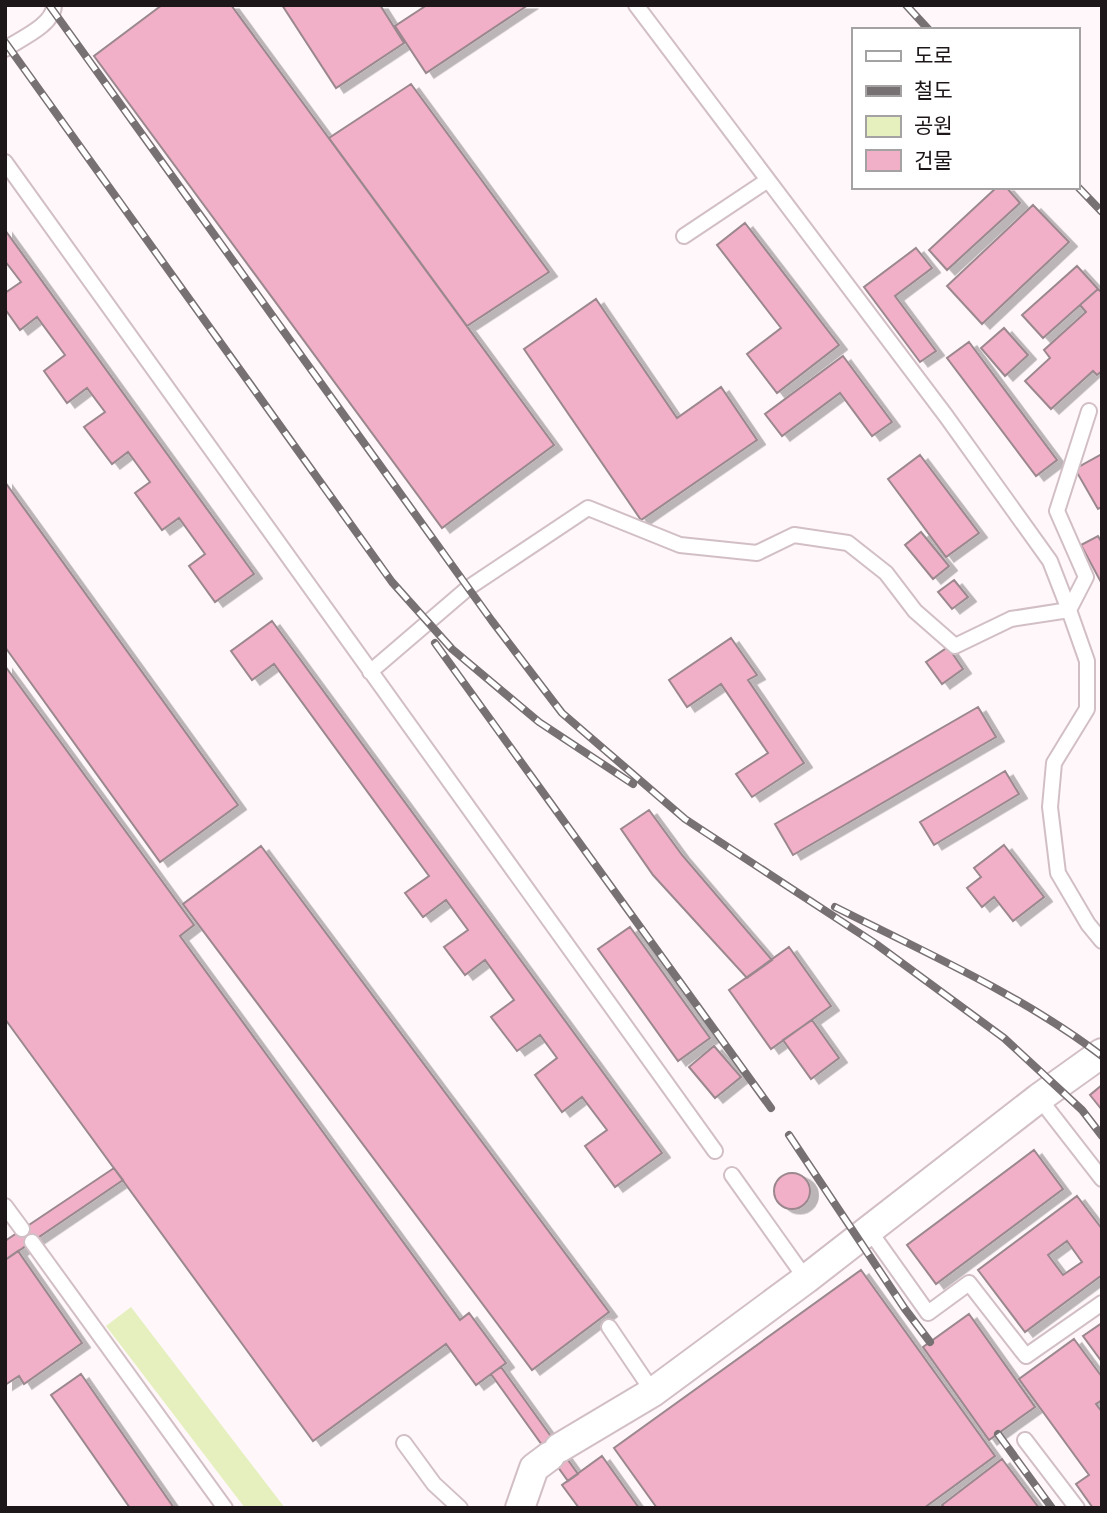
<svg xmlns="http://www.w3.org/2000/svg" width="1107" height="1513" font-family="'Fira Sans','Noto Sans KR',sans-serif">
<style>
.green{fill:#e5f0be}
.building{fill:#f1b0c7;stroke:#9b888e;stroke-width:2;fill-rule:evenodd;filter:url(#shadow)}
.lines{fill:none;stroke-linecap:round;stroke-linejoin:round}
.service-casing{stroke:#d2bfc5;stroke-width:18}
.minor-casing{stroke:#d2bfc5;stroke-width:32}
.service{stroke:#fff;stroke-width:14}
.minor{stroke:#fff;stroke-width:28}
.rail-casing{stroke:#787174;stroke-width:8}
.rail{stroke:#fff;stroke-width:5;stroke-dasharray:16;stroke-linecap:butt}
</style>
<defs>
<filter id="shadow"><feDropShadow dx="8" dy="4.5" stdDeviation="0" flood-color="#0004"/></filter>
</defs>
<rect width="100%" height="100%" fill="#fff7f9"/>
<path class="green" d="M131,1307L285,1508H245L106,1326Z"/>
<path class="building" d="M162,5H231L554,445L442,528L94,56Z
M282,5H380L404,43L336,88Z
M427,5H528L426,73L395,26Z
M411,84L549,272L467,326L329,138Z
M997,187H1006L1020,203L947,270L929,250Z
M1033,205L1069,242L982,324L947,286Z
M745,223L839,345L777,393L747,354L781,328L717,245Z
M5,230L254,574L215,602L189,566L205,554L179,518L162,530L135,493L150,482L128,452L112,464L84,427L105,412L87,388L67,403L44,371L65,355L37,317L20,330L5,309V293L21,282L5,261Z
M916,248L932,268L895,296L936,351L920,362L864,287Z
M1077,266L1098,289L1043,338L1022,315Z
M1098,289L1102,293V371L1097,375L1093,371L1051,409L1025,381L1050,358L1044,350L1086,312L1080,305Z
M596,299L677,418L721,387L757,440L641,520L524,349Z
M1004,328L1028,355L1005,376L981,348Z
M969,342L1057,460L1036,476L947,358Z
M843,356L892,422L872,436L840,393L782,436L765,414Z
M1102,454V507L1098,509L1075,469Z
M920,455L979,533L946,557L888,479Z
M5,482L238,805L160,862L5,647Z
M921,532L949,566L933,579L905,545Z
M1098,536L1102,543V584L1081,545Z
M954,580L968,597L952,609L938,592Z
M272,621L662,1153L615,1187L585,1146L607,1130L582,1097L562,1112L535,1075L557,1058L540,1035L517,1051L491,1017L514,1000L485,960L465,975L444,947L468,930L446,900L423,917L405,893L429,876L274,664L252,680L231,651Z
M731,638L757,675L748,680L804,763L752,797L736,774L768,753L721,684L687,707L669,680Z
M948,647L963,669L942,684L926,662Z
M5,666L194,925L180,936L460,1320L469,1313L506,1363L476,1385L446,1344L313,1441L5,1019Z
M978,707L996,737L793,855L775,824Z
M1005,771L1019,794L934,845L920,822Z
M649,810L682,855L772,960L747,978L653,875L621,829Z
M1004,845L1044,897L1013,921L994,897L982,907L967,888L981,877L974,868Z
M261,846L609,1312L532,1370L183,904Z
M630,927L710,1038L678,1061L598,949Z
M789,947L831,1006L771,1049L729,990Z
M812,1020L839,1058L811,1079L783,1040Z
M714,1046L741,1077L715,1098L689,1067Z
M1102,1085V1110L1090,1095Z
M1034,1150L1063,1189L936,1284L907,1245Z
M114,1168L123,1180L5,1260V1241Z
M774 1191a18 18 0 1 1 36 0a18 18 0 1 1-36 0Z
M1077,1196L1102,1229V1275L1025,1332L978,1270ZM1067,1241L1082,1262L1063,1275L1048,1255Z
M18,1251L82,1343L24,1384L19,1376L5,1385V1260Z
M861,1270L995,1456L924,1508H657L614,1448Z
M969,1314L1035,1407L989,1440L923,1347Z
M1102,1323V1362L1083,1336Z
M1074,1339L1102,1377V1400L1096,1404L1102,1412V1508H1093L1076,1484L1089,1475L1019,1379Z
M501,1367L578,1474L568,1481L491,1374Z
M81,1374L174,1508H130L51,1395Z
M602,1456L639,1508H579L562,1485Z
M1002,1459L1039,1508H945L942,1505Z"/>
<g class="lines">
<defs>
<path id="service" d="M5,49C20,39 54,25 54,5
M5,162L715,1151
M684,236L768,180
M1089,411L1057,511L1086,577L1069,610L1087,661V709L1054,763L1050,807L1058,873L1088,924L1102,941
M370,672L468,588L588,508L680,545L757,553L794,535L848,543L886,573L915,611L955,646L1011,619L1069,610L1050,561L946,416L636,5
M1039,1098L1102,1179
M732,1175L806,1279
M5,1206L22,1229
M869,1230L928,1313L969,1283L1026,1356L1102,1303
M32,1242L225,1508
M609,1327L653,1392
M1025,1440L1077,1508
M404,1443L434,1484L460,1508"/>
<path id="minor" d="M559,1448L653,1392L806,1279L1039,1098L1102,1053
M520,1508L534,1468L550,1456"/>
</defs>
<use href="#service" class="service-casing"/>
<use href="#minor" class="minor-casing"/>
<use href="#service" class="service"/>
<use href="#minor" class="minor"/>
<defs>
<path id="rail" d="M49,5L492,621L562,713L685,819L876,944L1004,1038L1082,1110L1102,1136
M906,5L929,30
M5,42L392,582L452,649L539,722L633,784
M1077,186L1102,212
M435,643L771,1108
M835,907C924,952 1022,995 1102,1056
M789,1135L905,1309L930,1342
M998,1434L1052,1508"/>
</defs>
<use href="#rail" class="rail-casing"/>
<use href="#rail" class="rail"/>
</g>
<rect width="1107" height="1513" fill="none" stroke="#1e171a" stroke-width="14"/>
<rect x="852" y="28" width="228" height="161" fill="#ffffff" stroke="#a5a2a3" stroke-width="2"/>
<rect x="866" y="51" width="35" height="10" fill="#ffffff" stroke="#a5a2a3" stroke-width="2"/>
<text x="914" y="63" font-size="21" fill="#1e171a">도로</text>
<rect x="866" y="86" width="35" height="10" fill="#787174" stroke="#a5a2a3" stroke-width="2"/>
<text x="914" y="98" font-size="21" fill="#1e171a">철도</text>
<rect x="866" y="116" width="35" height="21" fill="#e5f0be" stroke="#a5a2a3" stroke-width="2"/>
<text x="914" y="133" font-size="21" fill="#1e171a">공원</text>
<rect x="866" y="150" width="35" height="21" fill="#f1b0c7" stroke="#a5a2a3" stroke-width="2"/>
<text x="914" y="168" font-size="21" fill="#1e171a">건물</text>
</svg>
